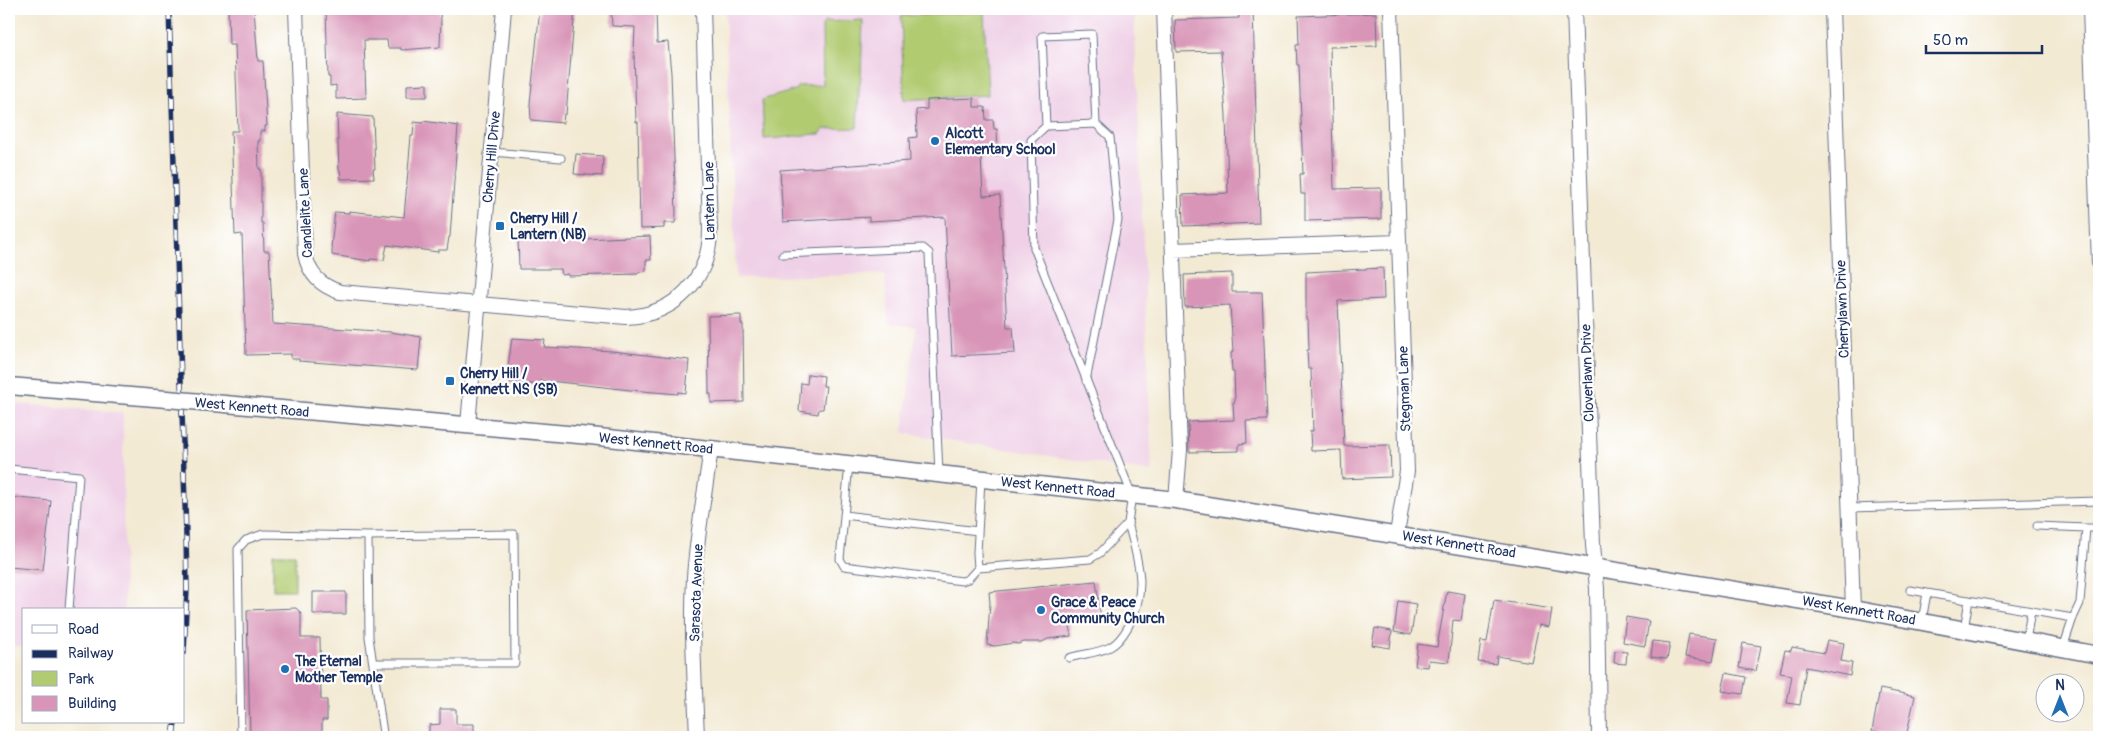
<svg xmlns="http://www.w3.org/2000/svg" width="2108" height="746" font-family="Pangolin,sans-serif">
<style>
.built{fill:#efd0e6}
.green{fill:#b0cb70;stroke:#667d67}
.building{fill:#d995b8}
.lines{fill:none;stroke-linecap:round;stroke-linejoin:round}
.service-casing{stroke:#677087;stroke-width:9}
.minor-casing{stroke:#677087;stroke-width:16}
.tertiary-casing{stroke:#677087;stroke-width:19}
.service{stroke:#fff;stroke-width:7}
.minor{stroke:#fff;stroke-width:14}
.tertiary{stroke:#fff;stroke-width:16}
.rail-casing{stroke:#1b2f5e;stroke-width:5.5}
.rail{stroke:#fff;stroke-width:4;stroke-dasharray:11;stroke-linecap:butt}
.tertiary-bridge-casing{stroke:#677087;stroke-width:19;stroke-linecap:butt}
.tertiary-bridge{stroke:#fff;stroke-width:16}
.poi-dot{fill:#1f6fb2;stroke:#fff;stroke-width:2}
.labels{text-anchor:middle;stroke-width:4.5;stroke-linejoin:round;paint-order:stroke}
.poi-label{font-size:14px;font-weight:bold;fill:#1b2f5e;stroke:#fff;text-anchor:start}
.street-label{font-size:14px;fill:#1b2f5e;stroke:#fff}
</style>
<rect width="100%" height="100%" fill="#fff"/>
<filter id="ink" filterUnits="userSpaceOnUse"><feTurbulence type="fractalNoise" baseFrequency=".02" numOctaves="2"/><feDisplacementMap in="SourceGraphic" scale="10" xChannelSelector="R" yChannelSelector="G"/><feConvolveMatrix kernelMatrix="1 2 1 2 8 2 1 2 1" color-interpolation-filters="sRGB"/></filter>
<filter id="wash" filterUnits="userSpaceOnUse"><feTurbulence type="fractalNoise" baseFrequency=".0096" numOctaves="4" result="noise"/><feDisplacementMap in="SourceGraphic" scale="20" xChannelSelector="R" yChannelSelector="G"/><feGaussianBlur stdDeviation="1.12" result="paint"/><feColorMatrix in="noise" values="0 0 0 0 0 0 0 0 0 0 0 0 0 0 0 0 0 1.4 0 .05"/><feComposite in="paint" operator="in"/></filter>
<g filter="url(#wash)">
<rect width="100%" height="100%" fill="#f3ead4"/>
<path class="built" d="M725,9H1134L1152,472L903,433L916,327L888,323L885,274L736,278Z
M9,403L123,413L124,610H24V647L9,645Z"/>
<path class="green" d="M984,12L988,95L904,100L901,16Z
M863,20L861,77L859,89L857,128L824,129L820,134C801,134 784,139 764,139L762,100L795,90L798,86L823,85L822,26L825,22Z
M273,554H295V590H273Z"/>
<g id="blocks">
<path class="building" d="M228,9H254L258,61H263L267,126H265V131H260V141H258L259,169H261V223H263L264,251H269L273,324L391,332L421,337L418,370L299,361V359H291V354L246,355L242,234L235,235L231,131H238L235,45H229Z
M326,9H363V13H387L386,9H439L441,19L440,47L401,50V48H388L387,40H364L366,98L336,99V85L330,86V77H328Z
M540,9H575L566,114H564L563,123L531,120L530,103Z
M611,9H656L657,43L668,42L671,73L676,214L675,223H664V228L640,229L638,122H636L634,52L635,27L612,26Z
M1238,9H1253L1259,223L1183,226L1182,195L1228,193L1226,115L1221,51L1176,52L1175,20L1239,18Z
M1376,13L1377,46L1330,47L1334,189L1381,188V219L1305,221V194H1301L1300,174H1303L1299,65H1297L1296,45H1299L1298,16Z
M427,84V97H407V85Z
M974,98V107H985L986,120H993L994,129H997L998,156L981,157L983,196L1000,195L1007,327H1013L1015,353L952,356L945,217L869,221V217L783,222L780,170L910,161L909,138L917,137L916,110L927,109V100Z
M337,114L373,117L375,169H373L374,178L341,179L340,170H339Z
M423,121L458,126L450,237H449L447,250H438V252L387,245L384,260L370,259V261L332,255V247H331L335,212L349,213V211L404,217L411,136H413L414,122L423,123Z
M576,154L603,156L602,176L574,174Z
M554,233V235L562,234V240L650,236L651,260H646V271L638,272V274L568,276V274L562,275L561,269H519L518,236Z
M1383,268L1384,299L1338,301L1344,446L1390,445L1391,477L1342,479L1341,450L1311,451L1310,431H1313L1311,369H1308L1307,350H1309L1308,319H1306V272Z
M1232,273V292H1262L1267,420L1246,421L1247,443L1239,444V451L1189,452L1188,422L1234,420L1233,402H1235L1234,372H1232L1231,353L1233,352L1230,305L1185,307L1184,275Z
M741,315V324H743L744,402L711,403V394H709L708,316Z
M512,338L545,340L544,347L612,351L689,360L686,393L678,392V394L630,390L541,380V385L508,382V374H507Z
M808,374L824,376L823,386H826L823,409H819L818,414L799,411L801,383L807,384Z
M9,497L51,501L43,570L9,567Z
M1096,581L1101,620L1070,623L1071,636L1048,639L1042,642H1024L1018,644L1013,643L995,646L987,645L990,603L989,592Z
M1447,591L1465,594L1461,621L1453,620L1449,662L1429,660L1428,667L1415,666L1418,644L1437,647Z
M313,592H346V614H313Z
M1494,600L1552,609L1549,627L1539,625L1531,662L1497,656L1496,664L1478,662L1481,641L1487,642Z
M1398,601L1416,604L1411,635L1394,632Z
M296,608L301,613V638H320L321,700H327V720H322V730L310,737H250L247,610Z
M1626,617L1649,621L1645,646L1623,642Z
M1375,628L1392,631L1390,648L1372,645Z
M1689,634L1717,638L1713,661L1685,657Z
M1827,640L1844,643L1841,661L1852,663L1850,676L1806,667L1800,705L1787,703L1792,675L1780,673L1785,650L1791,651L1792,647L1824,653Z
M1653,641L1670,643L1667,659L1651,657Z
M1743,643L1761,646L1756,671L1739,668Z
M1615,651L1627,652L1626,664L1614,663Z
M1726,673L1746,677L1743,694L1722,691Z
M1880,689L1915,696L1906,737L1872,731Z
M440,709H456V724H474V737H429V725L440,724Z"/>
</g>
</g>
<g filter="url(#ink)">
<use href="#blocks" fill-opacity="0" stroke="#677087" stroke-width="1"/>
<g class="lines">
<defs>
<path id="service" d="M1046,126L1042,36L1092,34L1096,124
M492,152L561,158
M783,254L923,248L929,253L939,474
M849,464L840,559L844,566L962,581L968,579L978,568L1090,559L1100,553L1128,523L1132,495L1034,248L1031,140L1046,126L1096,124L1110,137L1118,220L1086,381
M9,469L79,476L69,610
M1849,508L2099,501
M844,515L978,531
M2086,528H2099
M978,568L977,553L981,479
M1910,590L1927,593
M1922,621L1927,593L2073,618L2080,603L2086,528L2037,526
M1964,629L1969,600
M2026,641L2031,611
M2063,648L2073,618
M1069,658C1082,654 1098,653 1110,647C1118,643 1124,634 1128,627C1149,590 1138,561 1128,523
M373,663H515L514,534L368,536L369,637L383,733L385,737
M241,737L238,549L246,540L263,534L368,536"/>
<path id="minor" d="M296,9L305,254C309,274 320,286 340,292L626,317C675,315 710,279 710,230L703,9
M1164,9L1180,450L1176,500
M1391,9L1407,471L1397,534
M1574,9L1593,545L1597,589L1599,737
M1832,9L1853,609
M2090,9L2099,264
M1173,250L1399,242
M468,425L504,9
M697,737C695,684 691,631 694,577C697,534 705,491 711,449"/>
<path id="tertiary" d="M9,386L167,399
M202,402L590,436L1176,500L1853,609L2099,655"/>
</defs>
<use href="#service" class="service-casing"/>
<use href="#minor" class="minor-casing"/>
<use href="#tertiary" class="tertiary-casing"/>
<use href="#service" class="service"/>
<use href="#minor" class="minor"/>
<use href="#tertiary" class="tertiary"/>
<defs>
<path id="rail" d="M169,9L186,535L187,589L184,652
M173,737L175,722"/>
</defs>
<use href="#rail" class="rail-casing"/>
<use href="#rail" class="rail"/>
<defs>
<path id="tertiary-bridge" d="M167,399L202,402"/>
</defs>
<use href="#tertiary-bridge" class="tertiary-bridge-casing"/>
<use href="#tertiary-bridge" class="tertiary-bridge"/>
</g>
</g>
<g class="poi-dot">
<circle cx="935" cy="141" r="5"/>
<rect x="495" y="221" width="10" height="10" rx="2.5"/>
<rect x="445" y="376" width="10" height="10" rx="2.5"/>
<circle cx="1041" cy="610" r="5"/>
<circle cx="285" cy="669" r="5"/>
</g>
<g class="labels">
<g class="poi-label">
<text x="945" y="138">Alcott<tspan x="945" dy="16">Elementary School</tspan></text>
<text x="510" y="223">Cherry Hill /<tspan x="510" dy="16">Lantern (NB)</tspan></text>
<text x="460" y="378">Cherry Hill /<tspan x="460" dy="16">Kennett NS (SB)</tspan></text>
<text x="1051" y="607">Grace &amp; Peace<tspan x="1051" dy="16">Community Church</tspan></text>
<text x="295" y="666">The Eternal<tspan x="295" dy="16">Mother Temple</tspan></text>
</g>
<g class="street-label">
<text transform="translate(491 157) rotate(-85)" y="5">Cherry Hill Drive</text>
<text transform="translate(709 201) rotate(-91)" y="5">Lantern Lane</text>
<text transform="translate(305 213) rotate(-93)" y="5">Candlelite Lane</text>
<text transform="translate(1842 309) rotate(-92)" y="5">Cherrylawn Drive</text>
<text transform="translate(1587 373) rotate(-92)" y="5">Cloverlawn Drive</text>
<text transform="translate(1404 389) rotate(-92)" y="5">Stegman Lane</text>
<text transform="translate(252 407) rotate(5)" y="5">West Kennett Road</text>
<text transform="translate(656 443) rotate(6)" y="5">West Kennett Road</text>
<text transform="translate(1058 487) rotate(6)" y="5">West Kennett Road</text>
<text transform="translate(1459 544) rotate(9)" y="5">West Kennett Road</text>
<text transform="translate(696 593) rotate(-88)" y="5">Sarasota Avenue</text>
<text transform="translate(1859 610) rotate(10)" y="5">West Kennett Road</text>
</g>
</g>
<rect width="2108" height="746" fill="none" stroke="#fff" stroke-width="30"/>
<rect x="22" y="608" width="162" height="115" fill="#ffffff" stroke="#a4acbf"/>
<rect x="32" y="625" width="25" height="8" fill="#ffffff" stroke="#a4acbf"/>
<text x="68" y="634" font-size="15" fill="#1b2f5e">Road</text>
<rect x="32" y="650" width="25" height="8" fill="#1b2f5e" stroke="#a4acbf"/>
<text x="68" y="658" font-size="15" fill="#1b2f5e">Railway</text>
<rect x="32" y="671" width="25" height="15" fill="#b0cb70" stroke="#a4acbf"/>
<text x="68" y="684" font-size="15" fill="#1b2f5e">Park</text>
<rect x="32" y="696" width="25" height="15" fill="#d995b8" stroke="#a4acbf"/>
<text x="68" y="708" font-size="15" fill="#1b2f5e">Building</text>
<g transform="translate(2060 698)"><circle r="24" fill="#ffffff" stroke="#a4acbf"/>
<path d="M0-4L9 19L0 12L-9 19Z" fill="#1f6fb2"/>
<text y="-8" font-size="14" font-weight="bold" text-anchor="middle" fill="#1b2f5e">N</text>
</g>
<path d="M1926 45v8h116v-8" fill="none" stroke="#1b2f5e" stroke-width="2.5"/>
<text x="1933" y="45" font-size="15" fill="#1b2f5e" stroke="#ffffff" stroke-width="4" paint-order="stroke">50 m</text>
</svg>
